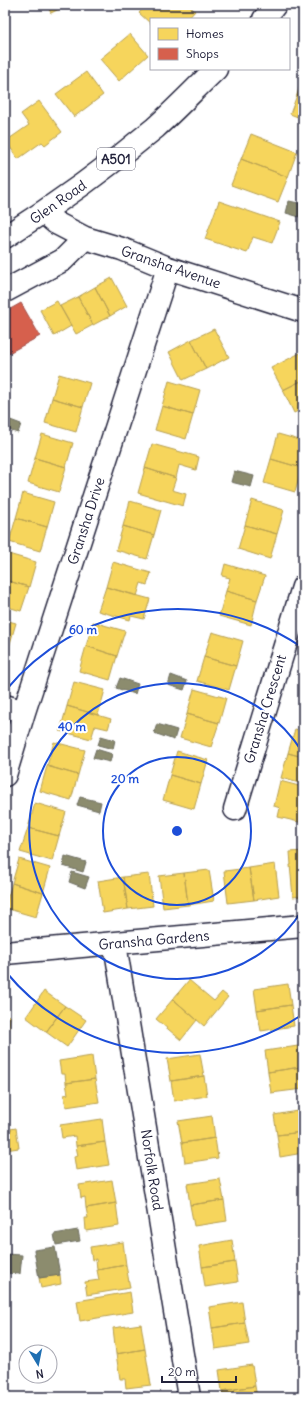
<svg xmlns="http://www.w3.org/2000/svg" width="308" height="1402" font-family="Delius,sans-serif">
<style>
.homes{fill:#f6d55c;stroke:#b69f52}
.shops{fill:#d6604d;stroke:#a04d48}
.industry{fill:#8c8c6e;stroke:#6c6c5f}
.lines{fill:none;stroke-linecap:round;stroke-linejoin:round}
.minor-casing{stroke:#22223b;stroke-width:25}
.primary-casing{stroke:#22223b;stroke-width:25}
.minor{stroke:#fff;stroke-width:22}
.primary{stroke:#fff;stroke-width:22}
.ring{fill:none;stroke:#1d4ed8;stroke-width:2}
.labels{text-anchor:middle;stroke-width:4;stroke-linejoin:round;paint-order:stroke}
.shield{fill:#fff;stroke:#646476;stroke-width:1}
.shield-label{font-size:13px;font-weight:bold;fill:#22223b}
.street-label{font-size:14px;fill:#22223b;stroke:#fff}
.centre{fill:#1d4ed8;stroke:#fff;stroke-width:2}
.ring-label{font-size:12px;text-anchor:middle;font-weight:bold;fill:#1d4ed8;stroke:#fff;stroke-width:4;stroke-linejoin:round;paint-order:stroke}
</style>
<rect width="100%" height="100%" fill="#fff"/>
<filter id="ink" filterUnits="userSpaceOnUse"><feTurbulence type="fractalNoise" baseFrequency=".025" numOctaves="2"/><feDisplacementMap in="SourceGraphic" scale="8" xChannelSelector="R" yChannelSelector="G"/><feConvolveMatrix kernelMatrix="1 2 1 2 8 2 1 2 1" color-interpolation-filters="sRGB"/></filter>
<g filter="url(#ink)">
<path class="homes" d="M47,5H67L51,13Z
M146,5H163L166,8L169,5H188L195,11L188,19H151V24L139,13Z
M130,34L148,55L119,81L100,59Z
M86,72L103,95L74,117L56,94Z
M303,76V97L297,95Z
M297,95L303,97V119L290,114Z
M39,101L62,132L45,145L42,142L18,159L6,141L29,125L21,114Z
M251,134L297,152L288,177L241,159Z
M241,159L288,177L278,202L231,185Z
M219,201L280,222L272,243L253,237L247,253L205,239Z
M112,278L127,306L110,316L95,287Z
M95,287L110,316L93,325L78,297Z
M78,297L93,325L76,334L60,306Z
M57,301L71,326L54,336L40,310Z
M214,329L229,357L206,369L191,340Z
M191,340L206,369L183,380L169,352Z
M300,353L303,359V380L283,390L271,368Z
M59,374L90,383L83,407L52,398Z
M303,380V410L302,409L294,413L283,390Z
M169,381L200,390L193,415L162,406Z
M52,398L83,407L76,432L45,423Z
M162,406L193,415L186,439L155,430Z
M42,434L73,443L66,467L35,458Z
M278,434L303,441L302,468L271,459Z
M152,444L199,457L196,470L179,465L176,478L145,468Z
M35,458L66,467L59,492L28,483Z
M271,459L302,468L295,492L264,483Z
M145,468L176,478L172,490L186,494L183,506L138,493Z
M23,493L54,502L47,527L16,518Z
M252,500L284,510L277,534L245,525Z
M130,501L161,510L154,535L123,526Z
M16,518L47,527L40,551L9,542Z
M245,525L277,534L270,559L238,549Z
M123,526L154,535L147,559L116,550Z
M5,553L36,562L29,587L5,580Z
M113,562L151,573L147,585L141,583L137,596L106,587Z
M225,564L265,576L257,600L226,591L230,578L222,576Z
M5,580L29,587L21,611L5,606Z
M106,587L150,599L144,619L131,616L130,620L98,611Z
M226,591L257,600L251,625L219,616Z
M5,620L16,623L9,647L5,646Z
M93,622L125,631L117,656L86,646Z
M212,632L243,641L236,666L204,657Z
M5,646L9,647L5,661Z
M86,646L117,656L110,680L79,671Z
M204,657L236,666L229,690L197,681Z
M74,682L105,690L98,715L67,706Z
M194,689L226,698L219,723L187,714Z
M67,706L111,719L108,729L95,726L91,739L60,731Z
M187,714L219,723L211,747L180,738Z
M295,729L303,731V757L288,753Z
M54,742L85,750L78,775L47,766Z
M177,751L208,760L201,784L170,775Z
M288,753L303,757V784L281,778Z
M47,766L78,775L71,800L40,791Z
M170,775L201,784L194,809L163,800Z
M280,781L303,787V823L278,817L280,808L274,806Z
M35,803L66,812L59,836L28,828Z
M28,828L59,836L52,861L20,852Z
M303,851V896L293,897L290,865H291L290,852Z
M19,859L50,868L43,893L12,883Z
M275,864L279,896L254,900L249,868Z
M249,868L254,900L228,903L224,871Z
M209,870L214,901L188,905L184,873Z
M184,873L188,905L163,908L159,876Z
M149,874L153,906L128,909L123,877Z
M123,877L128,909L103,913L98,881Z
M12,883L43,893L36,917L5,908Z
M189,980L214,1001L222,992L228,997L204,1026L173,999Z
M288,984L291,1005L257,1010L254,989Z
M44,991L65,1006L46,1032L26,1017Z
M173,999L197,1020L181,1040L156,1019Z
M291,1005L294,1026L261,1031L257,1010Z
M65,1006L86,1020L67,1047L46,1032Z
M5,1015L10,1016L7,1049H5Z
M298,1046L301,1067L268,1072L265,1051Z
M200,1054L204,1076L171,1081L167,1059Z
M92,1056L95,1079L66,1083L65,1074H61L59,1061Z
M301,1067L303,1089L271,1093L268,1072Z
M204,1076L207,1096L174,1101L171,1081Z
M95,1079L99,1102L66,1107L64,1095L68,1094L66,1083Z
M303,1110V1132L277,1135L274,1115Z
M212,1116L215,1138L182,1143L178,1121Z
M102,1119L105,1142L76,1146L75,1136L62,1138L60,1125Z
M16,1128L19,1148L5,1150V1130Z
M303,1132V1153L280,1157L277,1135Z
M215,1138L218,1158L185,1163L182,1143Z
M105,1142L109,1165L76,1170L74,1157L78,1156L76,1146Z
M220,1179L224,1200L190,1205L187,1184Z
M112,1180L116,1203L86,1208L85,1197L81,1198L79,1185Z
M224,1200L227,1221L194,1226L190,1205Z
M116,1203L119,1226L86,1231L85,1218H88L86,1208Z
M232,1240L235,1262L202,1267L199,1246Z
M123,1242L126,1265L97,1270L96,1259L92,1260L90,1247Z
M299,1257H303V1278H301Z
M235,1262L238,1282L205,1287L202,1267Z
M126,1265L130,1288L87,1295L85,1282L99,1280L97,1270Z
M60,1275L61,1284L41,1288L39,1278Z
M301,1278H303V1300Z
M130,1292L133,1312L80,1321L77,1301Z
M242,1302L245,1323L212,1328L209,1307Z
M245,1323L249,1344L215,1349L212,1328Z
M141,1324L145,1349L116,1354L113,1328Z
M145,1349L151,1385L126,1388L125,1379H120L116,1354Z
M252,1365L255,1386L222,1391L219,1370Z
M255,1386L257,1397H223L222,1391Z
M79,1395V1397H68V1396Z"/>
<path class="shops" d="M21,303L40,336L5,355V312Z"/>
<path class="industry" d="M289,201L303,204V218L286,213Z
M5,418L21,424L18,433L5,429Z
M234,471L254,476L251,487L231,482Z
M171,675L187,681L184,690L168,685Z
M120,678L138,684L135,694L116,688Z
M157,724L177,730L174,740L154,733Z
M101,736L115,740L113,749L98,745Z
M96,749L112,754L110,762L93,758Z
M80,797L101,802L99,811L77,805Z
M65,856L86,862L83,872L63,866Z
M72,872L89,877L85,888L69,882Z
M78,1230L80,1241L56,1245L54,1234Z
M55,1247L60,1275L39,1278L34,1250Z
M5,1254L22,1255L20,1274L5,1273Z"/>
<g class="lines">
<defs>
<path id="minor" d="M44,213L56,223L85,238L122,249L168,268L303,311
M5,291L63,260L85,238
M5,706L24,712
M5,775L24,712L168,268
M235,809L303,587
M115,944L189,1397
M5,953L303,926"/>
<path id="primary" d="M264,19L275,5
M5,237C57,204 107,168 155,128C176,109 196,88 216,69"/>
</defs>
<use href="#minor" class="minor-casing"/>
<use href="#primary" class="primary-casing"/>
<use href="#minor" class="minor"/>
<use href="#primary" class="primary"/>
</g>
</g>
<g class="ring">
<circle cx="177" cy="831" r="74"/>
<path d="M303 909A148 148 0 1 1 303 753"/>
<path d="M303 1014A222 222 0 0 1 6 972M6 690A222 222 0 0 1 303 648"/>
</g>
<g class="labels">
<rect class="shield" x="97" y="148" width="38" height="22" rx="3"/>
<g class="shield-label">
<text x="116" y="164">A501</text>
</g>
<g class="street-label">
<text transform="translate(58 202) rotate(-35)" y="5">Glen Road</text>
<text transform="translate(171 267) rotate(19)" y="5">Gransha Avenue</text>
<text transform="translate(86 521) rotate(-72)" y="5">Gransha Drive</text>
<text transform="translate(265 709) rotate(-73)" y="5">Gransha Crescent</text>
<text transform="translate(154 940) rotate(-5)" y="5">Gransha Gardens</text>
<text transform="translate(152 1170) rotate(81)" y="5">Norfolk Road</text>
</g>
</g>
<circle cx="177" cy="831" r="6" class="centre"/>
<g class="ring-label">
<text x="83" y="634">60 m</text>
<text x="72" y="731">40 m</text>
<text x="125" y="783">20 m</text>
</g>
<rect width="308" height="1402" fill="none" stroke="#fff" stroke-width="20"/>
<rect x="10" y="10" width="288" height="1382" fill="none" stroke="#22223b" stroke-width="1.5" filter="url(#ink)"/>
<rect x="150" y="18" width="140" height="52" fill="#ffffff" stroke="#a7a7b1"/>
<rect x="158" y="28" width="20" height="12" fill="#f6d55c" stroke="#a7a7b1"/>
<text x="186" y="38" font-size="12" fill="#22223b">Homes</text>
<rect x="158" y="48" width="20" height="12" fill="#d6604d" stroke="#a7a7b1"/>
<text x="186" y="58" font-size="12" fill="#22223b">Shops</text>
<g transform="translate(38 1364) rotate(170)"><circle r="19" fill="#ffffff" stroke="#a7a7b1"/>
<path d="M0-3L7 15L0 10L-7 15Z" fill="#1f6fb2"/>
<text y="-6" font-size="11" font-weight="bold" text-anchor="middle" fill="#22223b">N</text>
</g>
<path d="M162 1376v6h74v-6" fill="none" stroke="#22223b" stroke-width="2"/>
<text x="168" y="1376" font-size="12" fill="#22223b" stroke="#ffffff" stroke-width="3" paint-order="stroke">20 m</text>
</svg>
